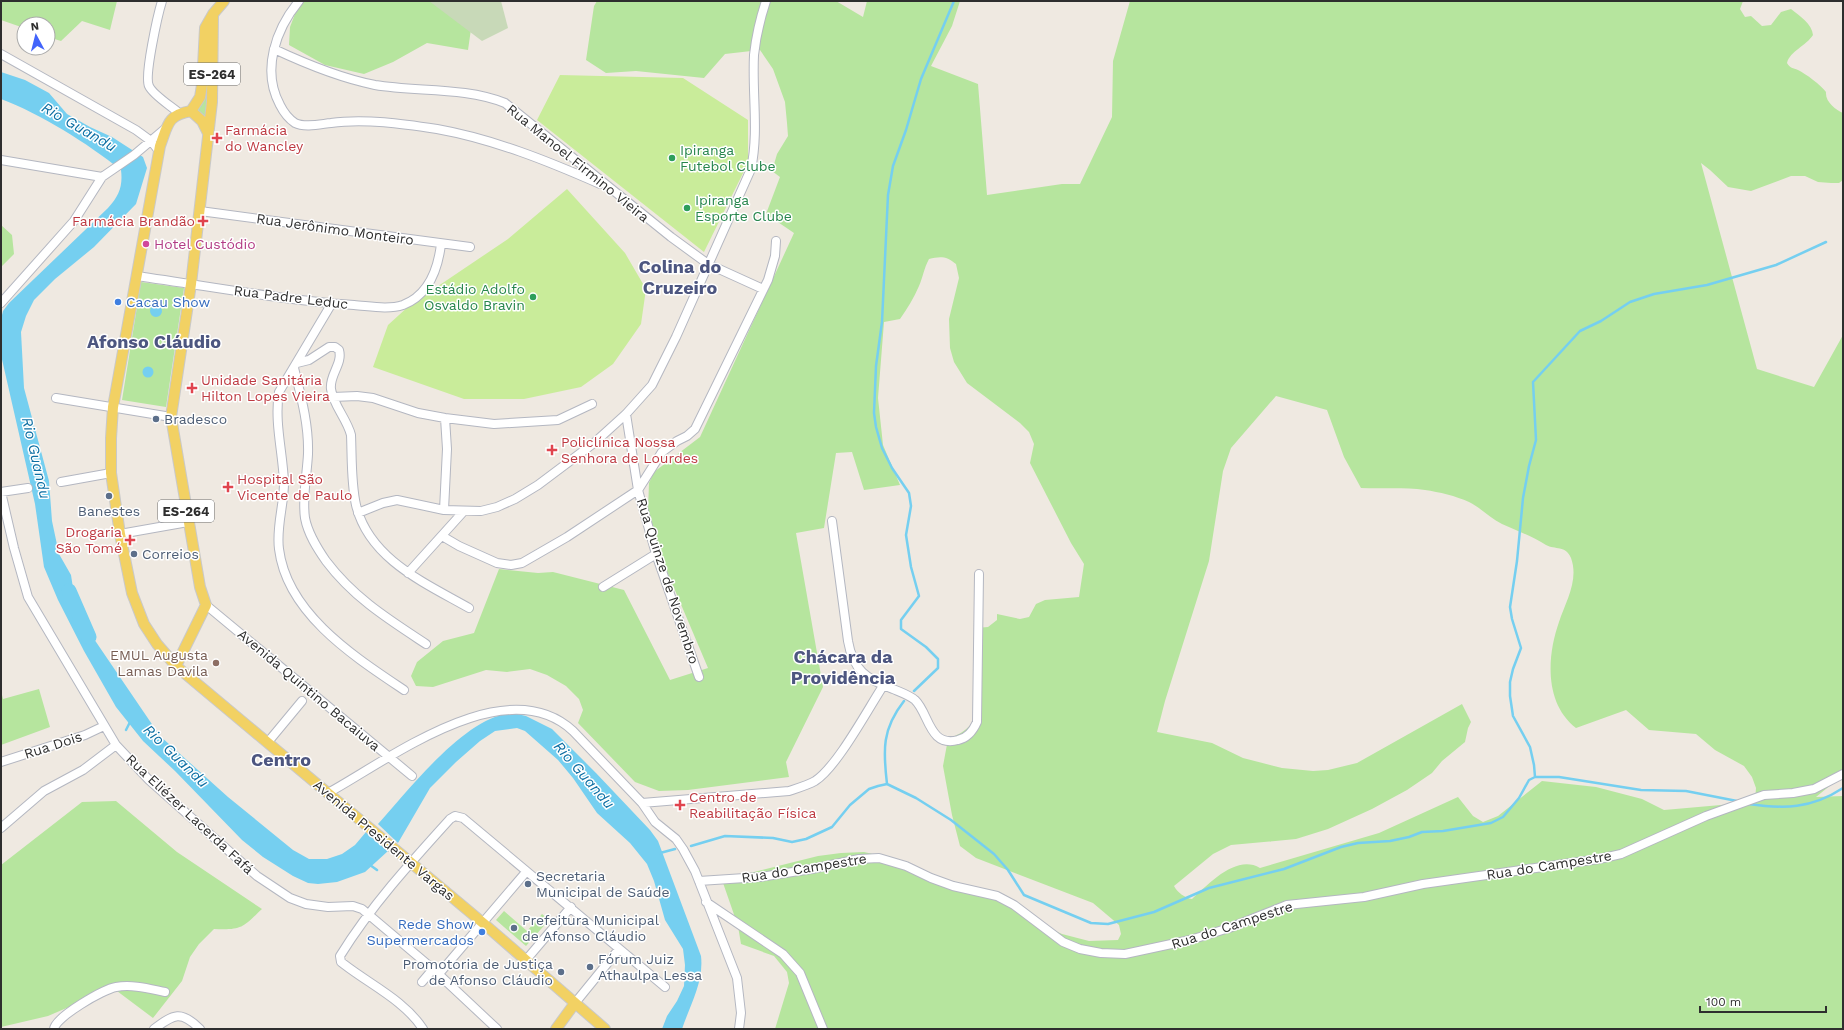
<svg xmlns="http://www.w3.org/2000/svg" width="1844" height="1030" font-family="'Work Sans',sans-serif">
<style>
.green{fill:#b6e59e;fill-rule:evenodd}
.cemetery{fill:#c8d9b8}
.pitch{fill:#c9ec9a}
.water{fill:#75cff0}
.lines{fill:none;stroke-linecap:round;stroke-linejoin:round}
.stream{stroke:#75cff0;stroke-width:2.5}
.river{stroke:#75cff0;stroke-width:15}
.minor-casing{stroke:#b4b7c1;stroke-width:10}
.major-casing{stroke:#c9c9c9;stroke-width:12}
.minor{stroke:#fff;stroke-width:8}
.major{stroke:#f2d163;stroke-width:10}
.health-dot{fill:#e0444e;stroke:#fff;stroke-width:1.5}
.leisure-dot{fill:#2e9e5b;stroke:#fff;stroke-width:1.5}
.hotel-dot{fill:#d1479c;stroke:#fff;stroke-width:1.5}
.shop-dot{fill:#3f7fe0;stroke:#fff;stroke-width:1.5}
.service-dot{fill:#5c6f8a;stroke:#fff;stroke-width:1.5}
.education-dot{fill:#8d6e63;stroke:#fff;stroke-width:1.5}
.labels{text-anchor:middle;stroke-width:3;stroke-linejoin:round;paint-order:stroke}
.shield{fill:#fff;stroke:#6d6d6d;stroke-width:1}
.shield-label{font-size:13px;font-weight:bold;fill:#2e2e2e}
.health-label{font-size:14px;fill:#be3a42;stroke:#fff;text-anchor:start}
.leisure-label{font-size:14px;fill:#27864d;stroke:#fff;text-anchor:start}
.street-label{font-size:14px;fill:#2e2e2e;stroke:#fff}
.hotel-label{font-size:14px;fill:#b23c85;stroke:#fff;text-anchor:start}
.shop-label{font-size:14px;fill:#366cbe;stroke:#fff;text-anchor:start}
.service-label{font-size:14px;fill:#4e5e75;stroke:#fff;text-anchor:start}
.education-label{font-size:14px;fill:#785e54;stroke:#fff;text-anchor:end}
.water-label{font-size:15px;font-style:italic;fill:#0d6fa3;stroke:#fff}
.district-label{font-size:18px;font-weight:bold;fill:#4d5680;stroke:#fff}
</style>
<rect width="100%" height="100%" fill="#efe9e1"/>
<path class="green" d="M1,1H117L110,30L82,21L61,41L48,37V24H24V28L1,20Z
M300,1H431L471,29L468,50L427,43L393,62L364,74L325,65L289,45L290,27Z
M597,1H836L863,17L867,1H960L952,26L931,66L978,84L987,195L1062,184H1080L1112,117L1113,61L1130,1H1743L1740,9L1745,17L1751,16L1762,26L1771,25L1781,12L1791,9C1800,16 1812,24 1813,35C1806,46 1790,51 1787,63C1790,68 1793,68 1798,70C1806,74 1821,85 1826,92C1825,102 1836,110 1843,113V180L1839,183H1831L1818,182L1805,176H1791L1751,191L1728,187L1710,170L1701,163L1757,369L1814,387L1843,335V775L1816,797L1843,796V1029H775L789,983L787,972L774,956L741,944L738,926L722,880L818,856L841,853L864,852L890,858L974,890H991L1007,896L1022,911L1042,925L1062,934L1089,941L1118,940L1121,934L1119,925L1093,903L976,858L960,846L952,815L943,766L948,739C960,734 968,730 975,719L976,628L988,627L997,620V614L1020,619L1029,617L1036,604L1045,600L1079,597L1084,564L1071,543L1030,463L1034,444L1029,432L1020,423L967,383L954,362L950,348L949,319L959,278L956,264C947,256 940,256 929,259C924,268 923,277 919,286C914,298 907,309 900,319L884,322L878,398L883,445L900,485L864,490L852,452L836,453L824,528L796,533L823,687L786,762L789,777L688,790L659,791L635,782L578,723L583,710L579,699L566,686L547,675L530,669L507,672L486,670L433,687L416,686L411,676L417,662L443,641L474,633L499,569L538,573L553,572L624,590L670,680L708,668L660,555L648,510L649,483L654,472L700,437L794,233L766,214L780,177L772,171L777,154L788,136L787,123L785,102L773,69L760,50L725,54L704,78L636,71L606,73L586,60L594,6ZM1276,396L1327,410L1344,457L1361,488C1382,489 1404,487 1425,490C1439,492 1456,496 1469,502C1481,508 1490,518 1502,524C1517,531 1532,536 1546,545C1555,550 1566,545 1571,558C1579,580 1566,601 1559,622C1547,656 1544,703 1576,728L1626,710L1649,730L1696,734L1715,750L1744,766L1752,777L1756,788L1755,802L1664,810L1642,799L1596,787L1542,781L1498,816L1483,822L1473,816L1458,797L1379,833L1260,868C1236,854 1209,884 1192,899C1185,898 1177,892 1174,886L1213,854L1231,845L1296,839L1328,829L1372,809L1407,790L1432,773L1442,761L1465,742L1468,728L1471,722L1462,704L1357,763L1328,770L1313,771L1282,768L1243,758L1212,743L1157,732L1165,701L1209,561L1223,471L1231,448Z
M209,55L207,118L198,110L204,96Z
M1,225L12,235L14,254L1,267Z
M141,282L184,288L166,407L122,400Z
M39,689L50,727L1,745V691L3,699Z
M116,801L177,852L262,909C242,928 242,930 214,929L199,944L190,957L182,981L153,1018L113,988L48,1016L1,1027V865L82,802Z
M504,911L527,931L542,914L549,920L526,946L496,920Z"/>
<path class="cemetery" d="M429,1H501L508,28L482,41Z"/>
<path class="pitch" d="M560,75L683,78L748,120V163L704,252L537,120Z
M567,189L625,253L646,289L641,324L613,364L581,387L524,399H464L373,367L388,325L410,305L508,239Z"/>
<path class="water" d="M1,72L25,80L49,93L67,114L90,127L112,137L143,157L147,168L136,204L94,247L55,279L34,300L26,316L21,332L24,388L49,481L52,521L59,554L71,575L77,614L160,736L228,797L293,850L309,859H327L342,854L355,845L366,832L388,851L365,872L337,882L318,884L308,883L293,876L263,857L242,840L175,771L143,741L116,707L84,651L58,600L44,567L35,504L1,355V319L3,311L9,303L108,208C119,196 123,186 121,170C87,143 41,114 1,99Z
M150 311a6 6 0 1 1 12 0a6 6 0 1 1-12 0Z
M142.5 372a5.5 5.5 0 1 1 11 0a5.5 5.5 0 1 1-11 0Z
M513,713L526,716L552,729L596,773L650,830L658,841L701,956C704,982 690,1005 682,1029H662L667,1016L677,1001L684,986L685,965L683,949L665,920L654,881L647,864L630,843L597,813L573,778L558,760L525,731L517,728L495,731L480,741L456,762L430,788L398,843L378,824C409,790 466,715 513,713Z"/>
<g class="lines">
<path class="stream" d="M914,691L938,668V659L926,647L901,629V620L919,596L911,567L906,535L911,506L909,493L892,468L882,448L876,427L874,413L876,366L882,322L888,195L893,166L906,130L921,79L954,1
M126,730L130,722
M1535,777L1534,765L1530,747L1513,716L1510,696V682L1513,669L1521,648L1512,619L1510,607L1517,561L1523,498L1529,466L1536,440L1533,382L1580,331L1601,321L1630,302L1654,294L1707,285L1776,265L1826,242
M887,784C883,750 882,729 904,701
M1748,804C1784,809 1811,809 1843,788
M691,846L725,836L773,838L792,842L806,839L832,827L850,805L869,789L878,786L887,784L916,798L951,820L994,854L1008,870L1024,895L1091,923L1108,924L1154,912L1209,888L1284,869L1341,847L1358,843L1390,841L1409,837L1422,832L1443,831L1491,823L1503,817L1519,798L1529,780L1535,777H1559L1641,790L1686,791L1737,801
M660,853L675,849
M370,865L377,870"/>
<path class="river" d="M69,591L89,637"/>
<defs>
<path id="minor" d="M162,1C158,14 144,76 149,86C153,95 171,106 179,113
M299,1C276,29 261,70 280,105C283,111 289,119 295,123C305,128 321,124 331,123C364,118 404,124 437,129C493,139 548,161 600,184
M274,49C306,64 340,78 375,85C417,92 465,87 505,103L671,237L708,264L763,289
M1,54L136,130L151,141L159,151
M1,160L102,177
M200,211L470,247
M136,276C209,286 281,300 354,305C369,306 388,310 403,305C429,295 438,269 441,244
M1,303L74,221L102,177L134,155L166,128
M332,303L279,392C274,422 283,453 284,483C284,505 276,527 279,549C287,614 355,657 404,690
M297,363L309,360L329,347H335L339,350C343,364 329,375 331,389C333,405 347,419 351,435C352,458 351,483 356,505C369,559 425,583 469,608
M294,368C301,396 309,425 308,454C307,475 302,497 305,518C308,534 317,548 326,561C354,598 388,619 426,644
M333,397L357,396L373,398L418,413L445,418L494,424L558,420L592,404
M56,398L171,417
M626,414L638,490L656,554L699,677
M61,482L111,473
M1,492L14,548L28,597L116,745L149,780L257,876L290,898L306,904L328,907L353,906L362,909L433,969L497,1029
M1,492L28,488
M444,510L447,449L445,418
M358,513L383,503L397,500L444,510L481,511L497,507L515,499L538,485L594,443L626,414L652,385L676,337L751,169C759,132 752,94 754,55C756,37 760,19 766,1
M832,521L848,641C853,670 866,679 893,689C900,692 909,695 915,700C929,713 929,748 958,740C968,738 973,731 977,722L979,574
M120,534L188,522
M442,536L459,546L497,563L511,565L522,563L567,537L638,490L662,452L677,441L687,436L695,429L768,280L775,256L776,241
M408,573L464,511
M603,587L656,554
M206,605L412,776
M268,742L302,701
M1,762L85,735L104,726
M328,793C390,759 506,669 573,731L642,803L655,822L676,839L683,849L695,871L737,978L741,1013L739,1029
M642,803L789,791C798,788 808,785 815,781C837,767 868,709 883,686
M1,828L44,791L83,770L116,745
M699,881L760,877L812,869L859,859L879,858L906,866L931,878L953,886L997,896L1014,905L1063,942L1080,949L1101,953L1125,954L1190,940L1229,928L1287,905L1364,897L1423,884L1599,859L1621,854L1706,816L1764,795L1793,793L1814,789L1843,774
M706,902L783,954L800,973L823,1029
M526,960L571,907
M438,975L526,872
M422,982L433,969
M575,1003L619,949
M54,1029C55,1017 104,989 116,987C133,984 150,989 165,992
M154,1029C174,1014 181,1010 200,1029
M423,1029C405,1001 371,985 345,965L341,962L340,956C371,906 411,862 450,819L455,816L463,818L665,987"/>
<path id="major" d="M191,111C167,115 168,125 160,146L113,407L111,438V473L120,534L132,593L144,624L157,644L176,666L483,923L605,1029
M191,111L200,97L202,85L205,28L213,14L224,1
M191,111L202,121L208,133
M176,666L206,605L200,587L171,417L191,284L212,102L213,14
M556,1029L575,1003"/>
</defs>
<use href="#minor" class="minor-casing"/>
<use href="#major" class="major-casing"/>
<use href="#minor" class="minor"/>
<use href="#major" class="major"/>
</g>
<g class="health-dot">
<path d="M215 132h4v4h4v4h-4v4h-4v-4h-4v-4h4z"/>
<path d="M201 215h4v4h4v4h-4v4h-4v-4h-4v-4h4z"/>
<path d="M190 382h4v4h4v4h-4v4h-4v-4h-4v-4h4z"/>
<path d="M550 444h4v4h4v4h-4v4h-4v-4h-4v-4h4z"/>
<path d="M226 481h4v4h4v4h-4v4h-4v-4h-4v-4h4z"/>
<path d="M128 534h4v4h4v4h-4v4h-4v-4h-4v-4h4z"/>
<path d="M678 799h4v4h4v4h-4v4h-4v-4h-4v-4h4z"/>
</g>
<g class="leisure-dot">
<circle cx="672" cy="158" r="4"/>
<circle cx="687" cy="208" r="4"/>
<circle cx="533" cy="297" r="4"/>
</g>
<circle class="hotel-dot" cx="146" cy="244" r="4"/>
<g class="shop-dot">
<circle cx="118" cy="302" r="4"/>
<circle cx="482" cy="932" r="4"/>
</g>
<g class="service-dot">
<circle cx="156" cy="419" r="4"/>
<circle cx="109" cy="496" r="4"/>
<circle cx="134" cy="554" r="4"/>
<circle cx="528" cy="884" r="4"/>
<circle cx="514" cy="928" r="4"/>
<circle cx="590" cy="967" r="4"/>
<circle cx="561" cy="972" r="4"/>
</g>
<circle class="education-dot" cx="216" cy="663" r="4"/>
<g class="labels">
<g class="shield">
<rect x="184" y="63" width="56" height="22" rx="3"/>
<rect x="158" y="500" width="56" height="22" rx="3"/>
</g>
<g class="shield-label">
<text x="212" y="79">ES-264</text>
<text x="186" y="516">ES-264</text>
</g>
<g class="health-label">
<text x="225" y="135">Farmácia<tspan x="225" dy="16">do Wancley</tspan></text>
<text x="195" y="226" text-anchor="end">Farmácia Brandão</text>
<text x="201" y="385">Unidade Sanitária<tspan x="201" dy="16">Hilton Lopes Vieira</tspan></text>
<text x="561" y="447">Policlínica Nossa<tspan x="561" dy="16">Senhora de Lourdes</tspan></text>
<text x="237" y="484">Hospital São<tspan x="237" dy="16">Vicente de Paulo</tspan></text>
<text x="122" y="537" text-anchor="end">Drogaria<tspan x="122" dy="16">São Tomé</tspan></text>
<text x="689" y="802">Centro de<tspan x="689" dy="16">Reabilitação Física</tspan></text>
</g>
<g class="leisure-label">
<text x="680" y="155">Ipiranga<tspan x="680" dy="16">Futebol Clube</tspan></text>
<text x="695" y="205">Ipiranga<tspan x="695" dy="16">Esporte Clube</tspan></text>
<text x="525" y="294" text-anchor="end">Estádio Adolfo<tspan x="525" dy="16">Osvaldo Bravin</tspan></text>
</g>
<g class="street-label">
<text transform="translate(578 163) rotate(39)" y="5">Rua Manoel Firmino Vieira</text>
<text transform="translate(335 229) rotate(8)" y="5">Rua Jerônimo Monteiro</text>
<text transform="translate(291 297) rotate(7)" y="5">Rua Padre Leduc</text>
<text transform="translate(668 581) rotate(72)" y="5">Rua Quinze de Novembro</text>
<text transform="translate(309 690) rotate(40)" y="5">Avenida Quintino Bacaiuva</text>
<text transform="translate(53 745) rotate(-18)" y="5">Rua Dois</text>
<text transform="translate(190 814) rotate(43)" y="5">Rua Eliézer Lacerda Fafá</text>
<text transform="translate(384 840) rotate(40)" y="5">Avenida Presidente Vargas</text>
<text transform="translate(1549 865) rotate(-9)" y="5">Rua do Campestre</text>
<text transform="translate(804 868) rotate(-9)" y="5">Rua do Campestre</text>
<text transform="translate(1232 925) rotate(-18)" y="5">Rua do Campestre</text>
</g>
<g class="hotel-label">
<text x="154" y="249">Hotel Custódio</text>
</g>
<g class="shop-label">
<text x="126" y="307">Cacau Show</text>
<text x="474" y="929" text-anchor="end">Rede Show<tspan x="474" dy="16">Supermercados</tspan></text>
</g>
<g class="service-label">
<text x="164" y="424">Bradesco</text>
<text x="109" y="516" text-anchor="middle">Banestes</text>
<text x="142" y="559">Correios</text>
<text x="536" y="881">Secretaria<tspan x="536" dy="16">Municipal de Saúde</tspan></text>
<text x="522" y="925">Prefeitura Municipal<tspan x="522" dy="16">de Afonso Cláudio</tspan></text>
<text x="598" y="964">Fórum Juiz<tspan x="598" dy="16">Athaulpa Lessa</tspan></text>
<text x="553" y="969" text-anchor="end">Promotoria de Justiça<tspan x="553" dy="16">de Afonso Cláudio</tspan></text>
</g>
<g class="education-label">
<text x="208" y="660">EMUL Augusta<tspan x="208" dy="16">Lamas Davila</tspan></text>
</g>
<g class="water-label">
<text transform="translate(79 127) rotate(30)" y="5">Rio Guandu</text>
<text transform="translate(36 458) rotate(77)" y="5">Rio Guandu</text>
<text transform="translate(176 756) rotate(44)" y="5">Rio Guandu</text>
<text transform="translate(584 775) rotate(49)" y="5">Rio Guandu</text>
</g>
<g class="district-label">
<text x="680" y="273">Colina do<tspan x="680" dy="21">Cruzeiro</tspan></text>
<text x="154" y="348">Afonso Cláudio</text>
<text x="843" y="663">Chácara da<tspan x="843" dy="21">Providência</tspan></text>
<text x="281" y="766">Centro</text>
</g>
</g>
<rect width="1844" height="1030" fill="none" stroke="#2e2e2e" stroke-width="4"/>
<g transform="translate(36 36) rotate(353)"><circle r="19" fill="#ffffff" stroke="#ababab"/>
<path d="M0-3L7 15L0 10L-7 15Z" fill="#4264fb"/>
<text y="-6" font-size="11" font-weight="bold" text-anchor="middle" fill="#2e2e2e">N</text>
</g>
<path d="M1700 1006v6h126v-6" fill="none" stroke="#2e2e2e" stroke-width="2"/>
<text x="1706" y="1006" font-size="12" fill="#2e2e2e" stroke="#ffffff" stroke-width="3" paint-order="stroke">100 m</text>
</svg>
